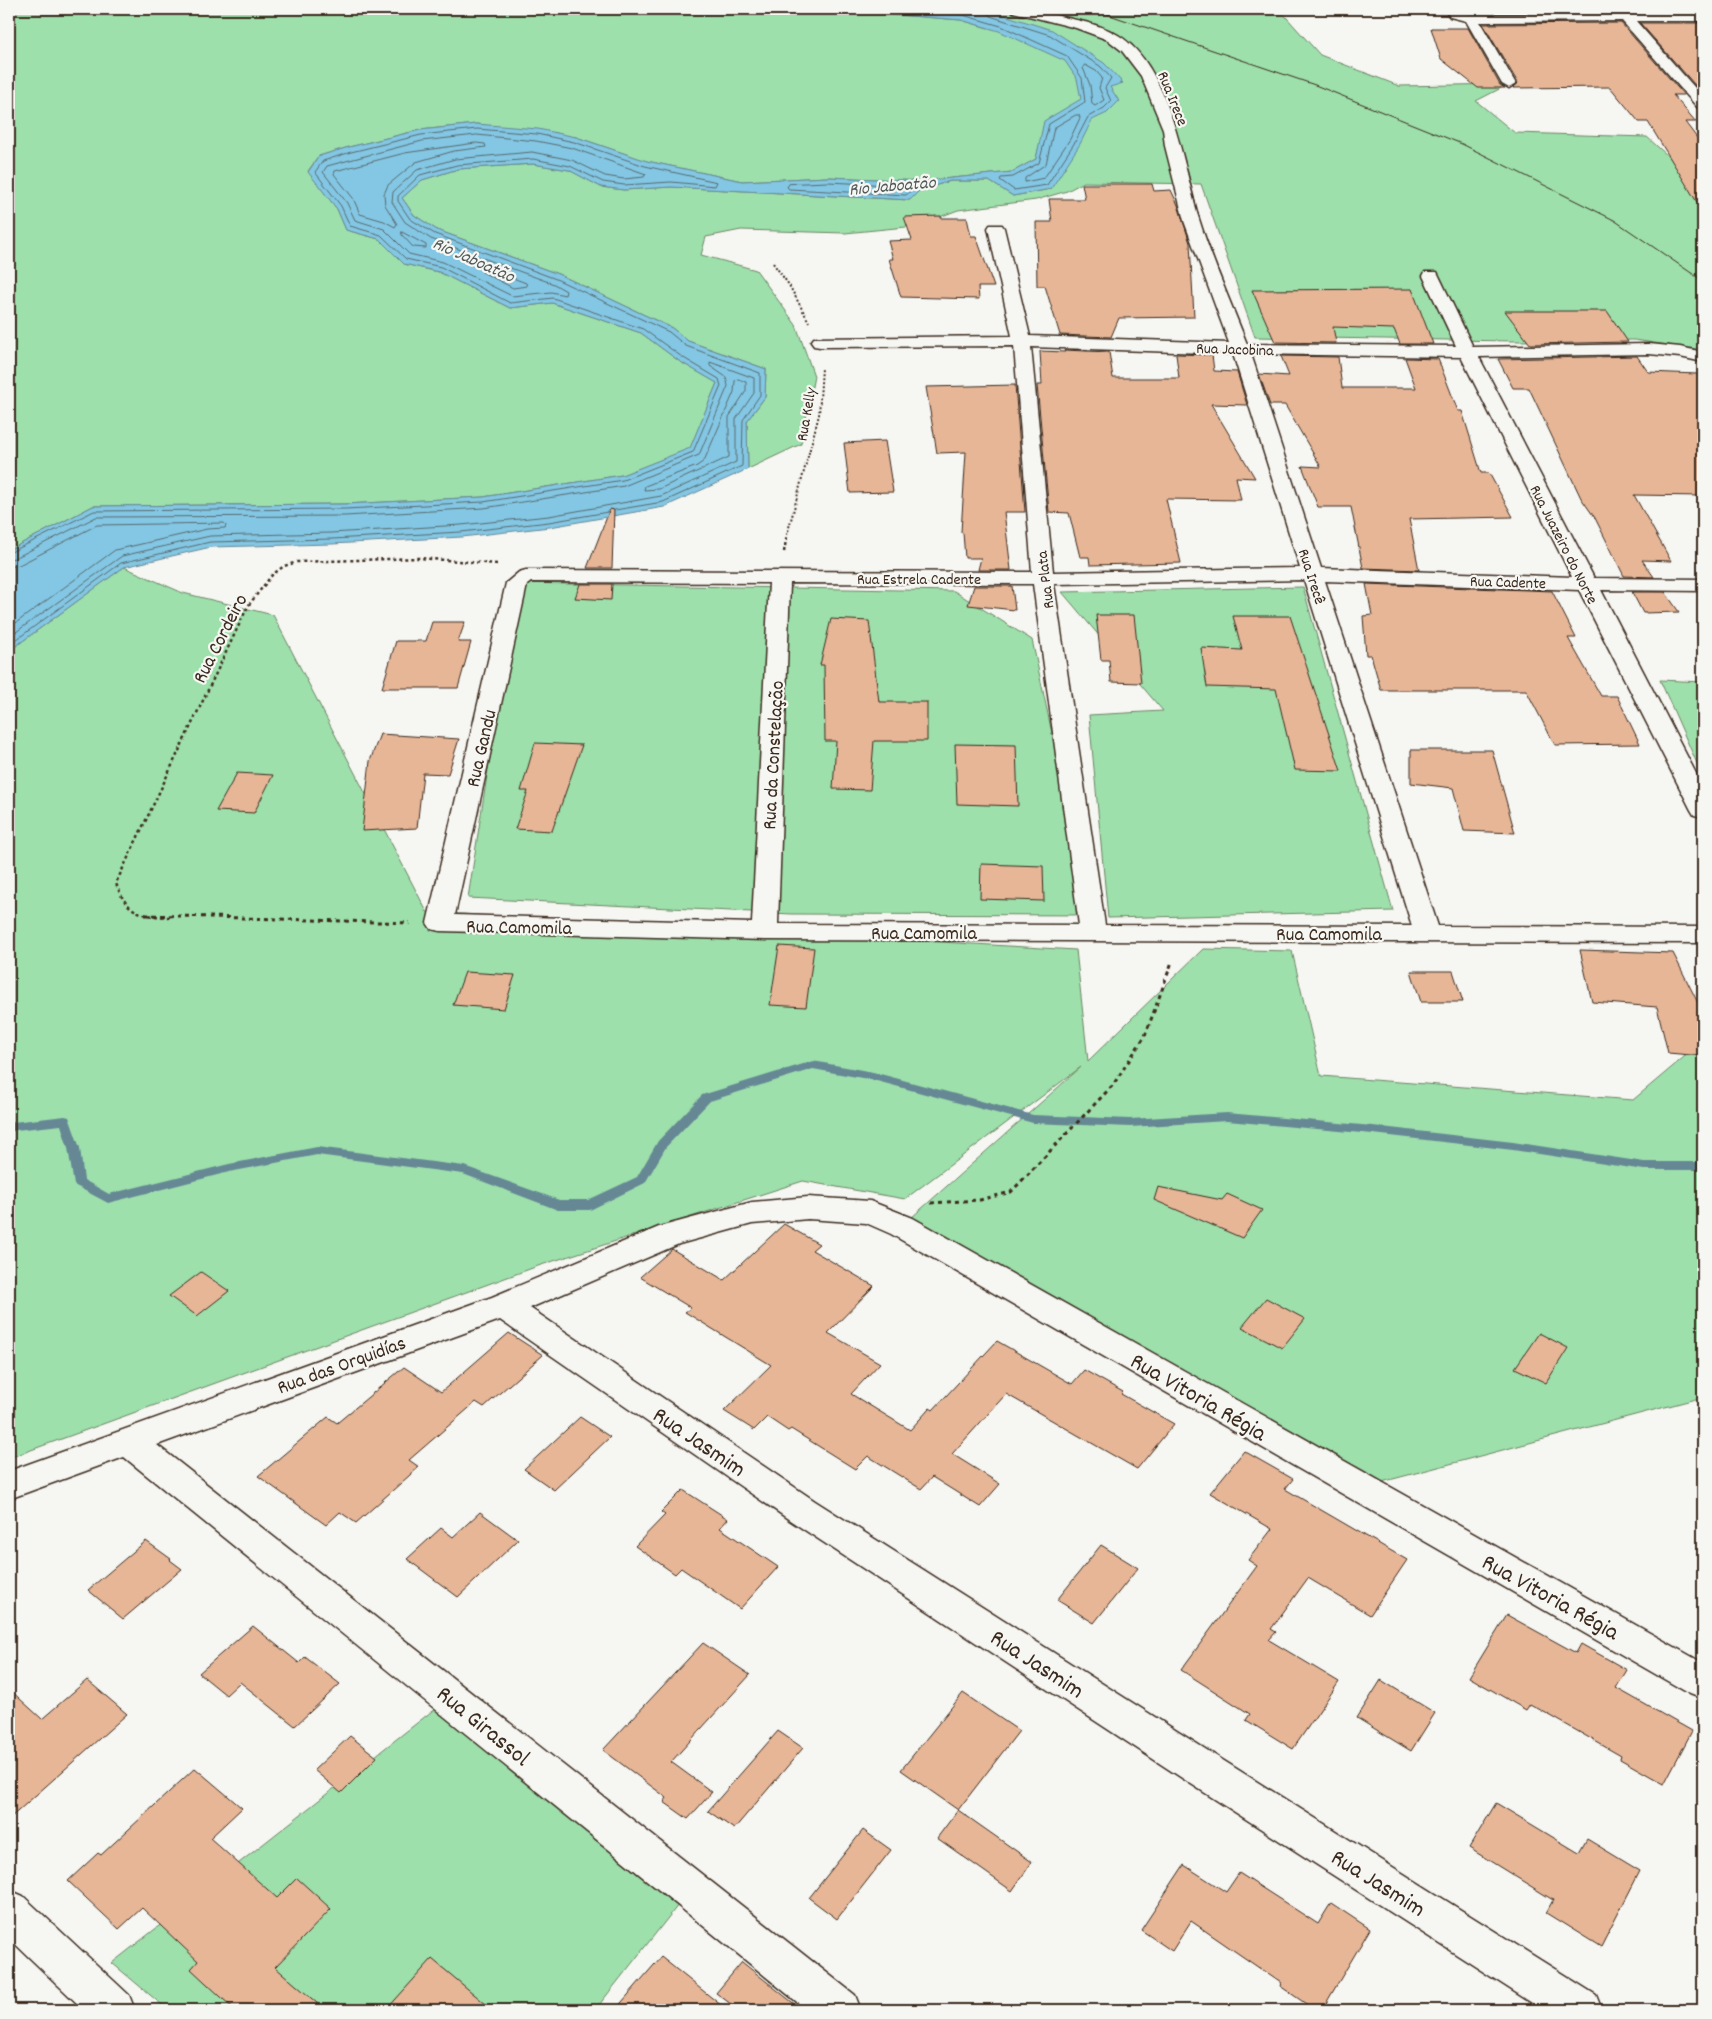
<svg xmlns="http://www.w3.org/2000/svg" width="1712" height="2019" font-family="Dekko,sans-serif">
<style>
.green{fill:#9de0ab;stroke:#6c8564}
.water{fill:#83c7e4;stroke:#668895}
.lines{fill:none;stroke-linecap:round;stroke-linejoin:round}
.shore{stroke:#58696d;stroke-width:1}
.stream{fill:#668895;fill-rule:evenodd}
.building{fill:#e6b697;stroke:#3b2a1e}
.minor-casing{stroke:#3b2a1e;stroke-width:3}
.path-far2{stroke:#3b2a1e;stroke-width:2;stroke-dasharray:2 2;stroke-linecap:butt}
.path-far1{stroke:#3b2a1e;stroke-width:2.5;stroke-dasharray:3 3;stroke-linecap:butt}
.path{stroke:#3b2a1e;stroke-width:3;stroke-dasharray:4 4;stroke-linecap:butt}
.minor{fill:#f6f6f2;fill-rule:evenodd}
.tram{stroke:#3b2a1e;stroke-width:1}
.labels{text-anchor:middle;stroke-width:4.5;stroke-linejoin:round;paint-order:stroke}
.far-street-label{font-size:16px;fill:#3b2a1e;stroke:#f6f6f2}
.far-water-label{font-size:18px;font-style:italic;fill:#515959;stroke:#f6f6f2}
.street-label{font-size:20px;fill:#3b2a1e;stroke:#f6f6f2}
.near-street-label{font-size:24px;fill:#3b2a1e;stroke:#f6f6f2}
</style>
<rect width="100%" height="100%" fill="#f6f6f2"/>
<filter id="ink" filterUnits="userSpaceOnUse"><feTurbulence type="fractalNoise" baseFrequency=".02" numOctaves="2"/><feDisplacementMap in="SourceGraphic" scale="10" xChannelSelector="R" yChannelSelector="G"/><feConvolveMatrix kernelMatrix="1 2 1 2 8 2 1 2 1" color-interpolation-filters="sRGB"/></filter>
<g filter="url(#ink)">
<path class="green" d="M9,9H822L961,20L988,28L980,9H1279L1320,55L1399,86L1509,84L1476,101L1515,133L1647,137L1703,188V350L1634,340L1515,341L1255,337L1201,184L1084,182L1067,191L1036,200L958,210L916,226L845,233L741,230L706,237L701,255L756,270L796,325L814,376L801,444L748,469L747,421L765,397L766,369L688,341L672,328L558,274L437,230L414,215L402,198L422,180L458,169L533,164L569,170L601,187L624,190L671,187L909,200L920,190L951,181H989L1013,196L1051,189L1039,146L1036,159L1012,172L922,181L828,177L742,181L646,161L576,137L476,124L420,130L349,147L319,156L308,171L337,209L346,230L379,239L404,264L439,272L510,308L552,303L641,333L679,361L717,383L690,449L622,475L483,497L345,504L93,506L9,550Z
M124,567L183,593L273,615L427,912L1076,950L1088,1061L1203,949L1292,951L1321,1076L1633,1100L1703,1041V1397L1359,1488L902,1226L1081,1067L905,1199L803,1181L538,1266L9,1458V651Z
M517,583L954,591L1032,640L1091,915L792,914L468,898Z
M1303,587L1393,911L1108,918L1089,715L1163,711L1062,592Z
M1660,680L1703,682V777Z
M450,1697L690,1890L595,2010H168L112,1963Z"/>
<path class="water" d="M822,9L988,10L1052,30L1104,63L1123,83L1110,87L1119,101L1107,113L1092,120L1080,144L1051,189L1013,196L989,181H950L920,190L910,200L671,187L624,190L601,187L569,170L533,164L458,169L422,180L402,198L414,215L437,230L558,274L672,328L688,341L766,369L765,397L747,421L748,469L664,507L550,527L462,537L332,544L211,547L124,567L9,651V550L93,506L345,504L483,497L622,475L690,448L717,383L679,361L641,333L552,303L510,308L439,272L404,264L379,239L346,230L337,209L308,172L319,156L349,147L420,130L476,124L538,129L576,137L647,161L742,181L828,177L922,181L1012,172L1036,159L1044,121L1081,99L1077,79L1065,61L999,31L961,20Z"/>
<g class="lines">
<path class="shore" d="M892,9L963,15L1001,26L1067,56L1082,78L1085,102L1049,124L1039,163L1013,177L1001,178L1000,180L1014,190L1047,185L1075,142L1088,117L1104,108L1111,101L1105,88L1111,78L1100,66L1050,35L990,16L986,9
M1085,65L1096,71L1102,78L1099,88L1104,100L1095,106L1092,104L1090,85L1083,68Z
M1076,115H1079L1080,118L1070,139L1044,178L1025,182V178L1046,164L1054,128Z
M477,135L536,141L572,148L646,174L644,177L624,179L605,176L572,160L532,152L455,159L417,170L393,192L392,202L405,222L431,239L554,284L566,291L565,295L551,292L512,296L443,262L409,254L384,229L355,220L347,203L323,172L327,166L422,141Z
M476,143L485,144L486,147L454,151L416,162L388,185L384,194L385,205L397,224L395,227L384,221L360,214L353,198L334,174L335,171L405,153Z
M828,182L911,186L914,188L906,195L789,189L787,187L789,184Z
M402,232L426,245V248L413,247L402,235Z
M484,267L526,283L527,286L513,288L482,272L481,269Z
M738,379L746,382V391L729,417V457L659,489L644,490L645,486L697,466L704,461L734,392L735,381Z
M9,553L94,511L345,509L483,502L623,480L693,452L721,386L719,379L682,357L643,329L553,298L510,303L441,267L406,259L381,235L350,226L341,206L315,172L323,161L351,152L421,135L477,129L537,134L574,142L645,166L717,182L715,186L671,182L624,185L603,182L570,166L533,159L457,165L420,175L398,196V201L410,219L435,234L556,279L669,332L686,346L760,373V395L743,420L742,466L663,502L615,510
M9,559L15,558L96,517L345,516L484,508L624,486L699,455L728,386L726,377L710,366V362L754,378V393L736,419V462L661,496L549,516L461,525L331,533L210,536L122,556L9,637
M9,567L19,565L97,525L224,523L226,525L225,528L207,529L115,550L9,628
M9,645L121,563L210,542L332,539L461,532L549,522L608,512"/>
<path class="stream" d="M813,1061L873,1072L1033,1115L1130,1119L1227,1113L1373,1126L1513,1142L1644,1162H1703V1170H1644L1513,1150L1373,1134L1227,1121L1130,1127L1033,1123L873,1080L813,1069L710,1101L666,1147L645,1183L590,1210H558L463,1174L317,1155L229,1172L108,1203L74,1185L68,1148L61,1125L16,1130L9,1133V1123L13,1122L65,1116L69,1117L80,1148L84,1180L109,1194L229,1164L317,1147L464,1166L559,1200H588L637,1177L658,1141L702,1095Z"/>
</g>
<path class="building" d="M1468,9H1564L1566,12H1471Z
M1638,9H1703V11H1640Z
M1621,23L1684,95H1673L1696,122H1685L1703,146V212L1648,122H1639L1610,87L1513,88L1518,83L1483,24Z
M1640,23H1703V94Z
M1431,28H1468L1500,85L1505,88H1478L1441,59Z
M1082,184H1152L1154,191L1171,190L1178,205L1190,243L1194,317L1119,318L1111,337L1060,335L1045,286H1037L1036,222H1052L1049,199H1085Z
M941,216V218H967L971,236H976L994,287H978L979,299L901,297L889,259H893L888,241L912,240L904,217Z
M1412,289L1433,344H1400L1394,329L1333,327L1336,343L1275,342L1252,290Z
M1505,311H1607L1628,342L1530,344Z
M1064,350L1109,352L1113,378H1179L1176,354L1212,355L1214,371L1237,372L1247,405L1211,404L1255,478L1236,477L1241,500L1166,499L1181,563L1090,565L1089,557H1080L1069,513L1049,512L1037,385H1042L1040,351L1065,352Z
M1281,356L1338,357L1342,388H1416L1405,358L1438,359L1458,411H1462L1481,473H1489L1513,517L1409,519L1419,570L1363,568L1351,507H1318L1302,466L1321,467L1285,405H1270L1259,374L1289,376Z
M1637,356L1648,372L1697,374L1703,385V496L1634,495L1671,561L1642,560L1654,577L1624,576L1595,518L1581,498L1529,388H1513L1498,359Z
M1015,385L1025,512H1004L1011,570H978L981,558H965L963,533L961,532L966,452L937,453L926,387Z
M885,441L893,492L850,493L844,443Z
M610,509L614,510L612,568H587Z
M580,584H612L611,600L575,598Z
M1366,584L1552,591L1576,638H1568L1601,696H1617L1640,744L1555,745L1526,690H1381L1371,655H1366L1363,616L1372,615Z
M974,586H1012L1015,610L968,605Z
M1632,592H1665L1679,612L1643,613Z
M1096,615H1134L1141,683L1111,682L1109,660H1101Z
M1233,616H1290L1341,771L1295,770L1276,689L1207,687L1201,648L1242,650Z
M831,619L869,621L879,702H927V741H874L870,790L833,789L836,741H825L824,665H820Z
M432,622H465L458,642H471L458,688H382L396,641H426Z
M380,734L459,739L448,774L423,773L417,828L362,831L370,761Z
M535,743L582,745L552,831L515,829L528,791H521Z
M955,744L1016,745L1018,806L957,804Z
M1411,750H1492L1515,833L1464,831L1453,788L1411,783Z
M237,773L273,775L254,813L216,811Z
M981,864L1043,866L1044,901L980,899Z
M779,946L814,948L806,1007L770,1005Z
M1580,950L1673,953L1703,1013V1056L1668,1053L1657,1007L1592,1002Z
M1411,971H1453L1463,1002H1421Z
M465,972L515,975L504,1009L453,1005Z
M1158,1187L1222,1200L1227,1194L1262,1210L1242,1238L1154,1200Z
M784,1224L819,1244L812,1250L874,1286L828,1333L880,1363L851,1394L910,1430L930,1408L933,1410L997,1341L1072,1384L1084,1370L1123,1392L1121,1394L1174,1424L1137,1469L1006,1394L952,1454L1000,1484L980,1507L932,1477L921,1489L868,1456L855,1469L791,1429L788,1431L767,1417L754,1430L724,1411L771,1365L685,1312L691,1308L640,1277L672,1249L724,1280Z
M201,1272L229,1291L197,1316L169,1296Z
M1266,1298L1305,1319L1282,1348L1242,1327Z
M509,1333L543,1355L484,1407L476,1402L409,1460L419,1467L356,1523L340,1512L326,1525L258,1476L328,1417L337,1423L404,1367L441,1392Z
M1539,1333L1568,1348L1546,1383L1515,1368Z
M580,1417L610,1437L554,1490L524,1469Z
M1244,1451L1293,1479L1285,1489L1407,1560L1370,1615L1308,1578L1271,1629L1276,1632L1269,1640L1339,1682L1293,1749L1246,1720L1250,1714L1181,1670L1257,1566L1248,1560L1272,1529L1210,1493Z
M683,1490L728,1519L720,1528L778,1567L740,1609L681,1568L675,1574L635,1546L665,1515L661,1512Z
M480,1512L518,1540L458,1597L407,1559L441,1528L453,1537Z
M146,1541L171,1559L170,1560L182,1569L123,1619L88,1590Z
M1101,1545L1138,1568L1094,1623L1057,1600Z
M1507,1615L1576,1653L1581,1644L1627,1670L1616,1688L1692,1731L1664,1784L1620,1759L1621,1756L1530,1704L1526,1710L1469,1677Z
M253,1626L299,1663L305,1657L340,1684L295,1726L240,1682L226,1695L199,1673Z
M703,1643L750,1675L671,1762L712,1792L688,1819L664,1802L667,1798L603,1750Z
M87,1680L127,1714L9,1819V1689L42,1719Z
M1381,1680L1435,1713L1411,1751L1357,1718Z
M963,1693L1019,1731L958,1810L901,1770Z
M778,1731L803,1748L734,1829L708,1811Z
M350,1736L377,1757L341,1793L314,1770Z
M195,1768L242,1808L210,1838L277,1898L297,1878L331,1909L275,1967L325,2010H235L191,1969L198,1961L142,1908L119,1929L68,1881L98,1853L101,1855Z
M1496,1803L1579,1853L1587,1839L1640,1871L1601,1947L1546,1913L1553,1900L1469,1848Z
M958,1810L1032,1862L1012,1891L937,1838Z
M863,1830L891,1850L837,1919L809,1898Z
M1184,1865L1226,1892L1239,1873L1318,1924L1331,1903L1370,1929L1322,2010H1315L1280,1986L1281,1983L1191,1921L1172,1951L1141,1930Z
M661,1957L727,2010H615Z
M432,1959L493,2010H386Z
M742,1962L802,2010H739L716,1993Z"/>
<g class="lines">
<defs>
<path id="minor" d="M1012,9C1033,9 1051,14 1072,19C1087,22 1105,27 1118,35C1170,66 1183,165 1199,219C1212,261 1231,303 1247,344L1456,346L1423,276L1425,272H1437L1439,276L1473,347L1649,344L1680,347L1703,352V362L1680,357L1649,354L1479,357L1594,578L1703,579V591L1601,590L1703,787V817L1694,815L1691,810L1579,590L1325,581L1438,926L1703,927V943L765,940L440,931L431,929L427,923L506,583L519,572L526,570L1032,572L1014,346L820,347L814,346L811,342L814,338L1012,336L988,228L990,225H1002L1004,228L1030,336L1229,343L1184,221L1165,146L1163,129L1141,76L1122,51L1108,40L1076,28L1013,12ZM1031,347L1233,354L1300,568L1053,572ZM1251,354L1461,357L1572,577L1321,568ZM1304,580L1412,926L1105,925L1054,584ZM531,582L769,583L752,923L455,915L527,585ZM790,583L1033,584L1079,925L778,924Z
M1444,9H1457L1471,14H1615L1612,9H1625L1629,13H1703V21H1636L1703,97V109L1698,108L1622,21L1480,22L1516,84L1509,88L1502,84L1466,21L1450,17Z
M808,1197L870,1201L913,1218L1703,1663V1699L1690,1694L891,1234L866,1223L808,1219L752,1224L679,1244L530,1308L815,1501L1213,1754L1596,1995L1602,2010H1543L1185,1780L791,1521L500,1320L157,1445L855,1995L861,2010H807L124,1457L9,1499V1471L492,1297L659,1227L752,1202Z
M9,1890L23,1896L129,1995L135,2010H84L9,1938Z"/>
</defs>
<use href="#minor" class="minor-casing"/>
<path class="path-far2" d="M773,263L789,285L809,322
M787,535L819,415L822,368"/>
<path class="path-far1" d="M784,552L787,534
M170,917C141,916 126,913 116,883L248,606L272,575L284,566L297,562L419,558L497,564"/>
<path class="path" d="M145,915L410,923
M931,1203L980,1200L1011,1192L1113,1085L1145,1036L1172,962"/>
<use href="#minor" class="minor"/>
<path class="tram" d="M1092,9L1315,85L1462,144L1614,220L1703,281"/>
</g>
</g>
<g class="labels">
<g class="far-street-label">
<text transform="translate(1174 98) rotate(68)" y="6">Rua Irece</text>
<text transform="translate(1235 348) rotate(2)" y="6">Rua Jacobina</text>
<text transform="translate(805 414) rotate(-80)" y="6">Rua Kelly</text>
<text transform="translate(1565 544) rotate(63)" y="6">Rua Juazeiro do Norte</text>
<text transform="translate(1313 576) rotate(72)" y="6">Rua Irecê</text>
<text x="919" y="584">Rua Estrela Cadente</text>
<text transform="translate(1044 580) rotate(-97)" y="6">Rua Plata</text>
<text transform="translate(1508 581) rotate(2)" y="6">Rua Cadente</text>
</g>
<g class="far-water-label">
<text transform="translate(892 185) rotate(-5)" y="6">Rio Jaboatão</text>
<text transform="translate(474 259) rotate(24)" y="6">Rio Jaboatão</text>
</g>
<g class="street-label">
<text transform="translate(219 638) rotate(-63)" y="7">Rua Cordeiro</text>
<text transform="translate(480 748) rotate(-77)" y="7">Rua Gandu</text>
<text transform="translate(772 755) rotate(-87)" y="7">Rua da Constelação</text>
<text transform="translate(519 926) rotate(1)" y="7">Rua Camomila</text>
<text x="924" y="939">Rua Camomila</text>
<text x="1329" y="940">Rua Camomila</text>
<text transform="translate(341 1364) rotate(-20)" y="7">Rua das Orquidías</text>
</g>
<g class="near-street-label">
<text transform="translate(1199 1396) rotate(30)" y="8">Rua Vitoria Régia</text>
<text transform="translate(700 1441) rotate(34)" y="8">Rua Jasmim</text>
<text transform="translate(1551 1596) rotate(29)" y="8">Rua Vitoria Régia</text>
<text transform="translate(1038 1663) rotate(33)" y="8">Rua Jasmim</text>
<text transform="translate(484 1725) rotate(39)" y="8">Rua Girassol</text>
<text transform="translate(1379 1882) rotate(32)" y="8">Rua Jasmim</text>
</g>
</g>
<rect width="1712" height="2019" fill="none" stroke="#f6f6f2" stroke-width="30"/>
<rect x="15" y="15" width="1682" height="1989" fill="none" stroke="#3b2a1e" stroke-width="2" filter="url(#ink)"/>
</svg>
